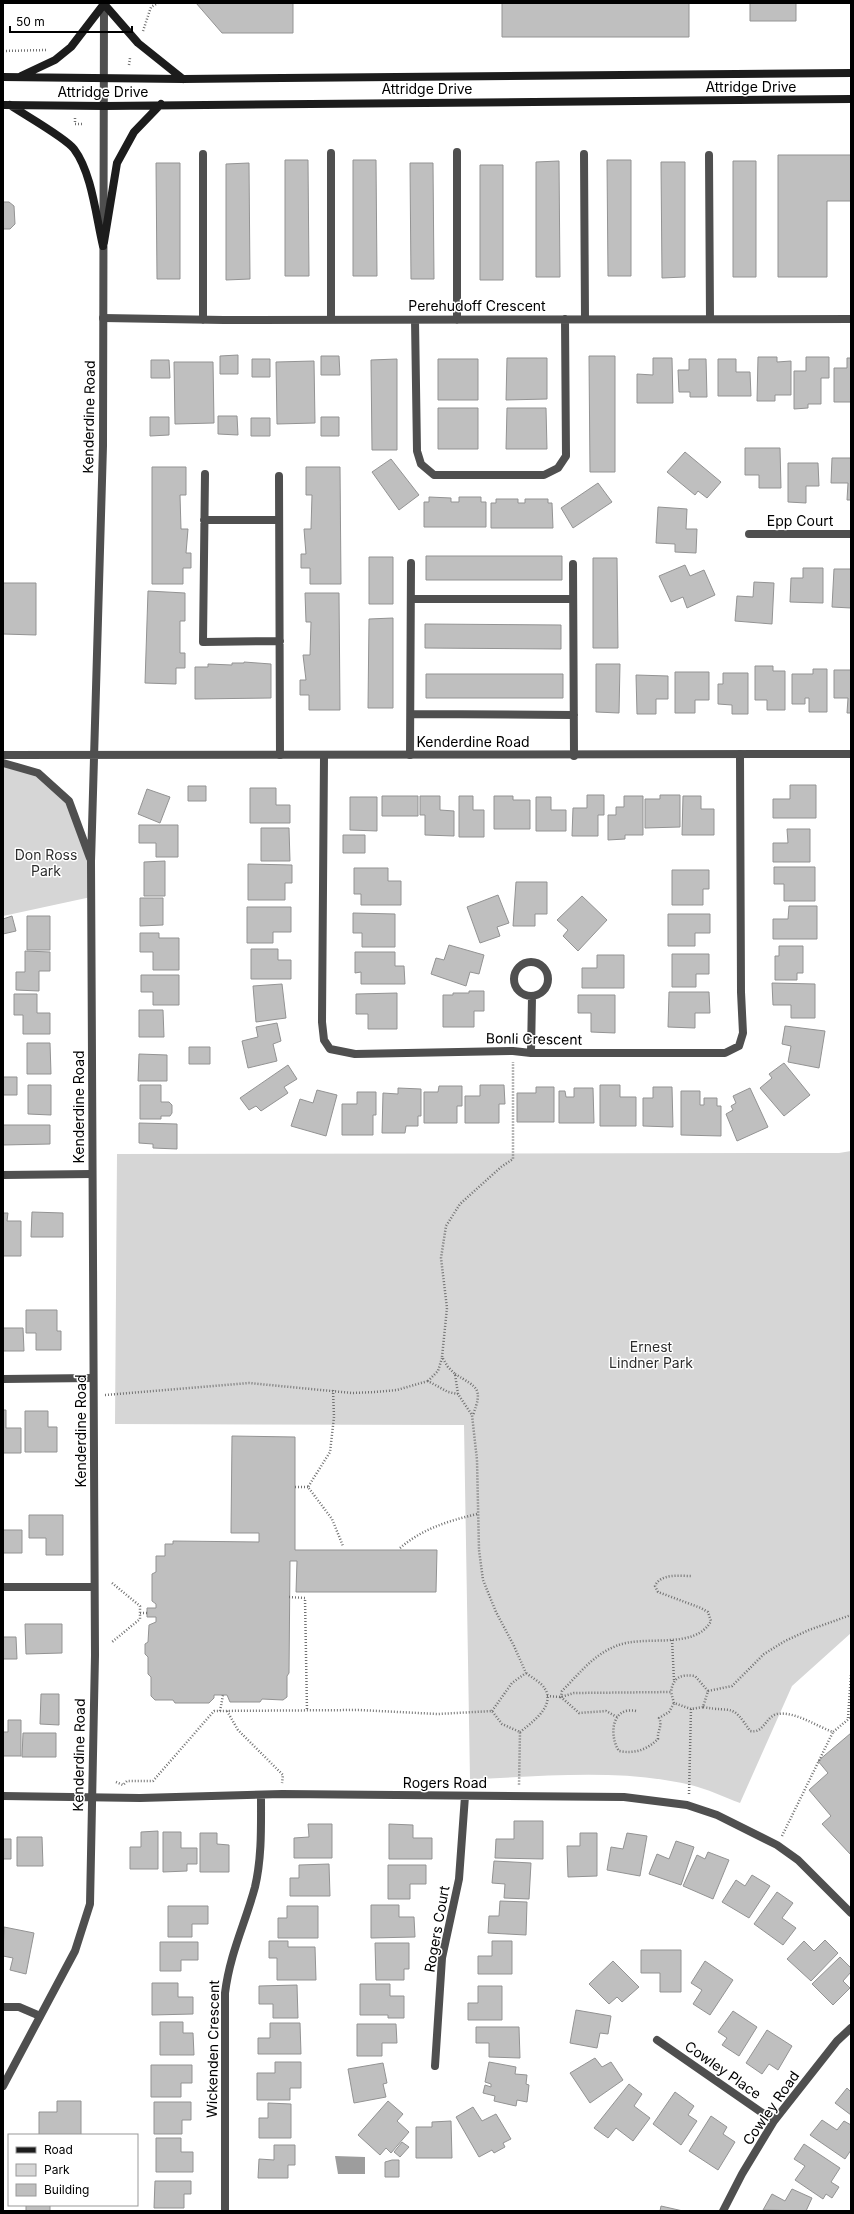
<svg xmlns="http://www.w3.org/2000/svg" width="854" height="2214" font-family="Inter,sans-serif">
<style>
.green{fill:#d6d6d6}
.water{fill:#9d9d9d}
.building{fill:#bfbfbf;stroke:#939393}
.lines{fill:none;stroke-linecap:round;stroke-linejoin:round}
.path{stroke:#717171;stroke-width:2.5;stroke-dasharray:1 2;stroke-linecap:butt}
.minor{stroke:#4f4f4f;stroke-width:8}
.tertiary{stroke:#4f4f4f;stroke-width:8}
.secondary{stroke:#1c1c1c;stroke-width:8}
.labels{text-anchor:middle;stroke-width:3;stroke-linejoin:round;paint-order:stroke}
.street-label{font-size:14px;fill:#000;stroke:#fff}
.park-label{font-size:14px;fill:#2d2d2d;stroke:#fff}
</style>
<rect width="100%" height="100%" fill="#fff"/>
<path class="green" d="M3,763L38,773L69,801L91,862V897L3,916Z
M851,1151V1633L792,1686L740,1803C724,1797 707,1789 691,1785C618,1768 543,1777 470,1779L464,1425L115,1424L117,1154L839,1153Z"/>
<path class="water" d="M335,2156L365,2157V2174H338Z"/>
<path class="building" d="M196,3H293V33H222Z
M502,3H689V37H502Z
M750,3H796V21H750Z
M778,155H851V201H827V277H778Z
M285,160H308L309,276H285Z
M353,160H376L377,276H353Z
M607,160H631V276H608Z
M559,161L560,277H536V162Z
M733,161H756V277H733Z
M661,162H685V277L662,278Z
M156,163H180V279H157Z
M249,163L250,279L226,280V164Z
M410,163H433L434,279H411Z
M480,165H503V280H480Z
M3,202H9L14,206L15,224L10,229H3Z
M238,355V374H220V356Z
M321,356H339L340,375H321Z
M589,356H615V472H590Z
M758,357H777V362L791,361V395H775V401H757Z
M806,357H829V378H821V404H808V408L794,409V371H806Z
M507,358H547V399L506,400Z
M653,358H672L673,403H637V374L653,375Z
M847,358H851V402H834V368H847Z
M252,359H270V377H252Z
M397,359V450H372L371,360Z
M438,359H478V400H438Z
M689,359H706L707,397H690V392H679L678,370H689Z
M718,359H736V372H750L751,396H718Z
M151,360H169L170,378H151Z
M314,361L315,423L277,424L276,362Z
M174,362H213L214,423L175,424Z
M438,408H478V449H438Z
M507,408H546L547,449H506Z
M218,416H237L238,435L218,434Z
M150,417H169V435L150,436Z
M321,417H339V436H321Z
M251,418H270V436H251Z
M745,448H780L781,488H759V475H745Z
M685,452L721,482L707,498L698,491L695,495L667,472Z
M832,458H851V500H847L848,483H831Z
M391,459L419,495L399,510L372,472Z
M788,463H818L819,486H806V503L788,502Z
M152,467H186V495H180L181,529H188L186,553H191V568H183V584H152Z
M306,467H340L341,584H310V568H301V554H306L304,529H311L312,495H306Z
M598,483L612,502L573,528L561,508Z
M429,497L451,498V502H459V497H481V502H486V527H424V502H429Z
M496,499H518V503H525V499H548V503H552L553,528H491V503H496Z
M658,507L687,509L686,529H697L696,553L675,552V544L656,543Z
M426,556H562V580H426Z
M369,557H393V604H369Z
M593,558H617L618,648H593Z
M685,565L690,576L704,570L715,595L687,608L683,597L671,602L659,576Z
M803,568H823V603L790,602L791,578H803Z
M834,569H851V608L832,607Z
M754,582L774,583L772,624L735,621L737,596L753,597Z
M3,583H36V635L3,634Z
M148,591L185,593V621H180V653H185V668H176V684L145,683Z
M305,593H339L340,710H309V695H300V680H306L303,655H310L311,622H306Z
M393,618V708H368L369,619Z
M425,624L561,625V649L425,648Z
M244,662L271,664V698L195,699V667H208V664L232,665V663H244Z
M596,664H620L619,713L596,712Z
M755,666H773V671H785V710H767V700H755Z
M813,669H827V712H809V698H805V704H792V674H813Z
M834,670H851V713H847L848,698H834Z
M675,672H709V700H695V713H675Z
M723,673H748V714H732V705L718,704V684H723Z
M426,674H563V698H426Z
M636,675L668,676V699H656V714H637Z
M790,785H816V818H773V799H790Z
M188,786H206V801H188Z
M250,788H276V805H290V823H250Z
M147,789L170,797L160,823L138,814Z
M587,795H604V815H598V836H572L573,808H587Z
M660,795H680V827L645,828V799H660Z
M382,796H418V816H382Z
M420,796H440V810L454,811V836L425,835V815H420Z
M459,796H473V810H484V837H459Z
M494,796H513V800H530V829H494Z
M624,796H643V835H625V839L608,840V815H616V807H624Z
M683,796H701V809H714V835H682Z
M350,797H377V831L350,830Z
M536,797H551V810H566V831H536Z
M139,825H178V857H156V843H139Z
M261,828H289L290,861H261Z
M787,829H810V862H773V843H788Z
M343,835H365V853H343Z
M165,861V896H144V862Z
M248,864L292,865V883H285V900H248Z
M774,867H815V901H784V884H774Z
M354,868H388V881H401V905H361V894H354Z
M672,870H709V889H703V905H672Z
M516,882H547V914H535V926H513Z
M498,895L509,923L497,927L500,936L480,943L467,907Z
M582,896L607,920L578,951L563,936L568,930L557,920Z
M140,898H163V925L140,926Z
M789,906H817V939H773V919H788Z
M247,907H291V932H273V943H247Z
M353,913L395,914V947H362V933H353Z
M668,914H710V933H695V946H668Z
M12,916L16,931L3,934V919Z
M27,916H50V950H27Z
M140,933H159V938H179V970H153V952H140Z
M449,945L484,955L479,974L470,972L466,986L431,974L436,958L444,960Z
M779,946H803V973H797V980H775V956H779Z
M251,949H278V960H291V979H251Z
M25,951L50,952V971H39V991L16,990V972H25Z
M355,952H395V966H404L405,984H361V972L355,973Z
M672,954H709V974H696V987H672Z
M597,955H624V988H582V968H597Z
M141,975H179V1005H153V992H141Z
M772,983L815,984V1018H791V1005H773Z
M282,984L286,1018L256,1022L253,986Z
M469,991H484V1011H474V1027H443V995H453V993H469Z
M669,992H709L710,1013H695V1028L668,1027Z
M397,993V1029H368V1014H356V994Z
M14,994H37V1013H50V1034H23V1015H14Z
M578,995H615V1033L591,1032V1013H578Z
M139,1010H163L164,1037H139Z
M277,1023L281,1041L273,1044L277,1061L248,1068L242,1041L258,1037L256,1027Z
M785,1026L825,1031L819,1068L788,1062L791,1046L782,1044Z
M27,1043H50L51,1074H27Z
M189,1047H210V1064H189Z
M139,1054L167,1055V1081H138Z
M784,1063L810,1095L784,1116L760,1088L772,1078L769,1074Z
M288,1065L297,1079L284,1087L288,1093L261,1111L256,1106L249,1110L240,1098Z
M3,1077H17V1095H3Z
M28,1085H51V1115L28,1114Z
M140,1085H161V1102H169L172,1105V1113L170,1116H161V1119H140Z
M480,1085H504L505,1104H499V1123H465V1096H480Z
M600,1085H620V1097H636V1126H600Z
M439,1086H462V1106H457V1123H424V1092H438Z
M536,1087H554V1122H517V1093H536Z
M653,1087H672L673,1127L643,1126V1098H653Z
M398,1088L421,1089V1116H418V1126H406L405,1133H382L383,1093L398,1094Z
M574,1088H593L594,1123H559V1091H565L566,1097H574Z
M750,1088L768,1127L737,1141L726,1114L733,1110L731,1106L736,1103L733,1096Z
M317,1090L337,1095L326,1136L291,1126L300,1099L313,1103Z
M681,1091H700V1105H704V1098H717V1106H721V1136L681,1135Z
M357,1092H376V1115H373V1135H342V1104H357Z
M139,1123L177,1124V1149L153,1148V1144L139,1143Z
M3,1125H50V1144L3,1145Z
M32,1212L63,1213V1237H31Z
M3,1213H8L7,1221H21V1256H3Z
M26,1310H57V1331H61V1350H36V1333H26Z
M3,1328H23L24,1351H3Z
M3,1410H6V1428H21V1453H3Z
M25,1411H48V1427H57V1452H25Z
M232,1436L295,1437V1550H437L436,1592H296L297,1561H290L289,1673L287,1676V1697L283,1700L262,1699L260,1702H230L227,1695H214V1698L209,1703H175L173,1700H155L151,1696V1677L148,1674V1657L145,1654V1644L148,1642L149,1625L156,1622V1617H147V1608H156V1604L152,1601V1574L156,1572V1556H165V1544H173V1541L259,1542V1533H231Z
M29,1515H63V1555H46V1538H29Z
M3,1530H22V1553H3Z
M25,1624H62V1653L26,1654Z
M3,1637H16L17,1659H3Z
M41,1694H59V1725L40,1724Z
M8,1720H21V1756H3V1732H8Z
M23,1733H56V1757H22Z
M851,1733V1855L822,1824L831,1816L809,1790L828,1773L818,1761Z
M514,1821H543V1859L495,1858L496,1839H514Z
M308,1824H332V1858H294V1838L309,1837Z
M389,1824L413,1825V1838H432V1859H389Z
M158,1831V1869H130V1847H141V1832Z
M163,1832H181V1848H197V1864H187V1871L163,1872Z
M200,1833H217V1844L229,1845V1872H200Z
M580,1833H597V1876L568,1877L567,1846H580Z
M627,1833L647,1836L640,1876L607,1870L611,1847L623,1849Z
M17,1837H42L43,1866H17Z
M3,1839H11V1859H3Z
M676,1841L694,1847L681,1885L649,1874L657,1854L669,1859Z
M708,1852L729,1860L713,1899L683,1886L697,1855L705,1859Z
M494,1861L531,1863L529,1899L504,1898L505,1884L492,1883Z
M329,1864L330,1896H290V1878H299V1865Z
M388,1865H426V1884H410V1899H388Z
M752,1875L770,1886L749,1918L722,1902L736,1880L745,1886Z
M777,1892L793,1903L782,1918L796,1928L783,1945L754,1924Z
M500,1901L527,1902L526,1935L488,1933L489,1916H499Z
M371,1905H399V1917H414L415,1937L371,1938Z
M168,1906H208V1924H192V1937H168Z
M287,1906H318V1938H278V1918H287Z
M4,1927L34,1933L26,1974L10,1970L13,1958L3,1956Z
M825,1940L838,1953L811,1981L787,1959L804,1941L814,1951Z
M269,1941H288V1947H315L316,1980H277V1958H269Z
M492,1941H512V1974H478V1956H492Z
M160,1942H198V1960H181V1971H160Z
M375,1943H409V1969H404V1980H376Z
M641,1950H681V1992H660V1973H641Z
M840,1957L851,1968V1972L843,1981L850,1988L833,2005L812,1984Z
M613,1961L639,1987L622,2002L617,1997L609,2004L589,1984Z
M705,1961L733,1980L710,2015L693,2004L702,1990L691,1983Z
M152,1983H178V1997H193V2014L152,2015Z
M360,1984H390V1996H404V2018H388V2015H360Z
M297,1985L298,2018H273V2004H259V1986Z
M478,1986H502V2020H468V2003H478Z
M576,2010L611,2016L608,2034L600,2033L597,2048L570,2043Z
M733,2011L757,2027L739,2056L722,2045L727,2038L718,2032Z
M160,2022H183V2033H193L194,2055H160Z
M270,2023H300L301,2054H258V2038H270Z
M357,2024H396L397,2043H382V2056H357Z
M476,2027H519L520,2058L489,2057V2043H476Z
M767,2030L792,2046L778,2070L769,2064L762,2074L746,2063Z
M595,2058L602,2067L611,2062L623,2080L590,2103L570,2073Z
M275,2062H301V2088H290V2100H257V2073H275Z
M489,2062L516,2067L515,2074L527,2075L526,2084L529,2085L527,2102L517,2100L516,2106L494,2101L495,2096L483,2093L485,2085L491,2087V2084L485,2082Z
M383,2063L387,2083L383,2084L386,2097L354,2103L348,2069Z
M151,2065H192V2083H181V2097H151Z
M629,2084L642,2094L634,2106L650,2118L633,2141L616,2128L608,2138L594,2128Z
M847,2088L851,2092V2115L835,2103Z
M675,2092L694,2106L688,2115L697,2121L681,2145L653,2124Z
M57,2101H81V2135H39V2112H57Z
M388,2101L403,2114L397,2121L409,2132L391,2153L386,2148L380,2155L358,2135Z
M154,2102H191V2120H182V2134H154Z
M268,2103L291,2104V2138H259V2118H268Z
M473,2107L482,2121L496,2114L511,2139L503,2143L505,2147L494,2153L492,2150L479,2157L456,2117Z
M711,2116L727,2127L723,2134L735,2142L718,2170L689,2151Z
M822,2120L837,2130L844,2121L851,2125V2150L845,2159L810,2135Z
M451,2121L452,2158H416V2127H432V2122Z
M156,2138H181V2152H193V2172H156Z
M402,2142L409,2147L400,2157L394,2152Z
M804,2144L840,2168L831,2182L839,2187L832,2198L826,2194L823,2199L795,2180L805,2166L794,2159Z
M274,2145H295V2165H288V2178H258L259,2159L274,2160Z
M392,2160H399V2177H385V2162Z
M155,2181H191V2194H184V2208H154Z
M792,2189L812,2198L806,2211L763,2210L772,2194L785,2201Z
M26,2205H50V2211H26Z
M661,2206L683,2211H660Z"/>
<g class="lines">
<path class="path" d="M143,31L151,7L158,3
M3,51L46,50
M129,65L130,58
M75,118V124H82
M442,1358L438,1371L428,1381L448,1392L458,1394
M455,1374C478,1388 483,1388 473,1415
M333,1390L334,1417L330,1452L308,1487L332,1519L343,1546
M105,1395L249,1383L352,1393L375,1392L397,1390L428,1381
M295,1487H308
M400,1548C422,1529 448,1521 477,1514
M112,1583L140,1606V1619L112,1642
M289,1597L305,1598L307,1711
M140,1613H147
M672,1640L674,1680
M708,1691L732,1686L764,1654L785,1641L809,1630L851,1615
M547,1696L561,1697L574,1693L671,1692L674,1703L691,1709L703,1707L708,1691L695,1676C681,1674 673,1677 671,1692
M703,1707C733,1713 731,1702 750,1731C764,1734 765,1717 777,1714C795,1711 816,1726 833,1732L851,1717
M220,1711L223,1695
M227,1711L238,1730L283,1775L282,1783
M492,1711L512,1683L526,1673L514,1646L496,1612L483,1580L479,1550L477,1460L472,1415L458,1394L455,1374L448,1367L442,1357L447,1308L441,1258L446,1226L460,1204L501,1167L513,1159V1062
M636,1711C611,1706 609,1736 619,1751C634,1754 647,1750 658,1739C657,1731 663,1726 659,1718L669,1712L674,1703
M617,1717L606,1711L579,1713L561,1697L562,1691C579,1674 593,1655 616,1646C643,1634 695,1651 711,1621L708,1612L701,1608L658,1592L655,1586C661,1573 679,1576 692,1576
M848,1718L851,1674
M520,1732C530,1724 556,1706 545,1689C542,1683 531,1677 526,1673
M116,1782L123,1785L127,1781H153L214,1711L359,1710L438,1714L492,1711L502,1724L520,1732L519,1786
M689,1794L691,1709
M782,1836L833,1732"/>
<path class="minor" d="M457,152V320
M331,153V320
M584,154L585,319
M709,155L710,319
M103,318L224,320L851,319
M203,320V154
M415,320L417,451L421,464L434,475H544L558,468L566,456L565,319
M205,474L203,642L280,641
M279,476L280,755
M204,520H279
M749,534H851
M573,564L574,756
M411,599H573
M411,714L574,715
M410,755L411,563
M324,756L322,1022L324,1040L330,1049L355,1054L513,1051L531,1053H725L739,1046L743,1033L741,992L740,754
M514 979a17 17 0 1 1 34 0a17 17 0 1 1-34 0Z
M531,1053L532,997
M3,1175L92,1174
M3,1379L93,1378
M3,1587H94
M3,1796L140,1798L282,1794L624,1797L687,1805L717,1815L777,1845L798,1860L851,1913
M3,2007H19L40,2016
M657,2040L774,2121
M435,2066L442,1958L459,1879L465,1796
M225,2211V1993C230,1953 245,1924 255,1887C262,1857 261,1826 261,1795
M723,2211L742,2174L774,2121L837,2041L851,2028"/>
<path class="tertiary" d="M3,755L851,754
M3,763L38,773L69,801L90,858
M3,2086L75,1951L90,1904L95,1655L91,862L103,446L104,3"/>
<path class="secondary" d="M21,76L55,60L71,47L104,4L138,43L183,79
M3,77L183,79L851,73
M3,105L105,106L851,99
M10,105C23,114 66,138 74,149C92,173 96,217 103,246
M104,242L117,163L134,132L161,104"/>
</g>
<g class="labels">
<g class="street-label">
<text x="751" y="92">Attridge Drive</text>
<text x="427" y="94">Attridge Drive</text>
<text x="103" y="97">Attridge Drive</text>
<text x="477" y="311">Perehudoff Crescent</text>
<text transform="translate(89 417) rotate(-89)" y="5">Kenderdine Road</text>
<text x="800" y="526">Epp Court</text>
<text x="473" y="747">Kenderdine Road</text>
<text transform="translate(534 1039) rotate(1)" y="5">Bonli Crescent</text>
<text transform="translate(79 1107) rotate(-90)" y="5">Kenderdine Road</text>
<text transform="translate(81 1431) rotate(-90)" y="5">Kenderdine Road</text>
<text transform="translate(79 1755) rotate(-89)" y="5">Kenderdine Road</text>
<text x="445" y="1788">Rogers Road</text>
<text transform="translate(437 1929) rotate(-80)" y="5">Rogers Court</text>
<text transform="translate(213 2049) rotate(-89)" y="5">Wickenden Crescent</text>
<text transform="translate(723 2070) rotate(35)" y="5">Cowley Place</text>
<text transform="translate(771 2108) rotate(-55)" y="5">Cowley Road</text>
</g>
<g class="park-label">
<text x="46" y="860">Don Ross<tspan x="46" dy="16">Park</tspan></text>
<text x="651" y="1352">Ernest<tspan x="651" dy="16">Lindner Park</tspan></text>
</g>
</g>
<rect width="854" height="2214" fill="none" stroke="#000000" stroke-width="8"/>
<rect x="8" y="2134" width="130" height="72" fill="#ffffff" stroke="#999999"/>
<rect x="16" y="2147" width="20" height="6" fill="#1c1c1c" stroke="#999999"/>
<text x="44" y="2154" font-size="12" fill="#000000">Road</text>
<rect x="16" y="2164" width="20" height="12" fill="#d6d6d6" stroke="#999999"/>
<text x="44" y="2174" font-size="12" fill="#000000">Park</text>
<rect x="16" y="2184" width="20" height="12" fill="#bfbfbf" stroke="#999999"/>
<text x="44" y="2194" font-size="12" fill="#000000">Building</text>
<path d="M10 26v6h122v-6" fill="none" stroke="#000000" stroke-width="2"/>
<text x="16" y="26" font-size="12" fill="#000000" stroke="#ffffff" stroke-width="3" paint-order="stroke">50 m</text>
</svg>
